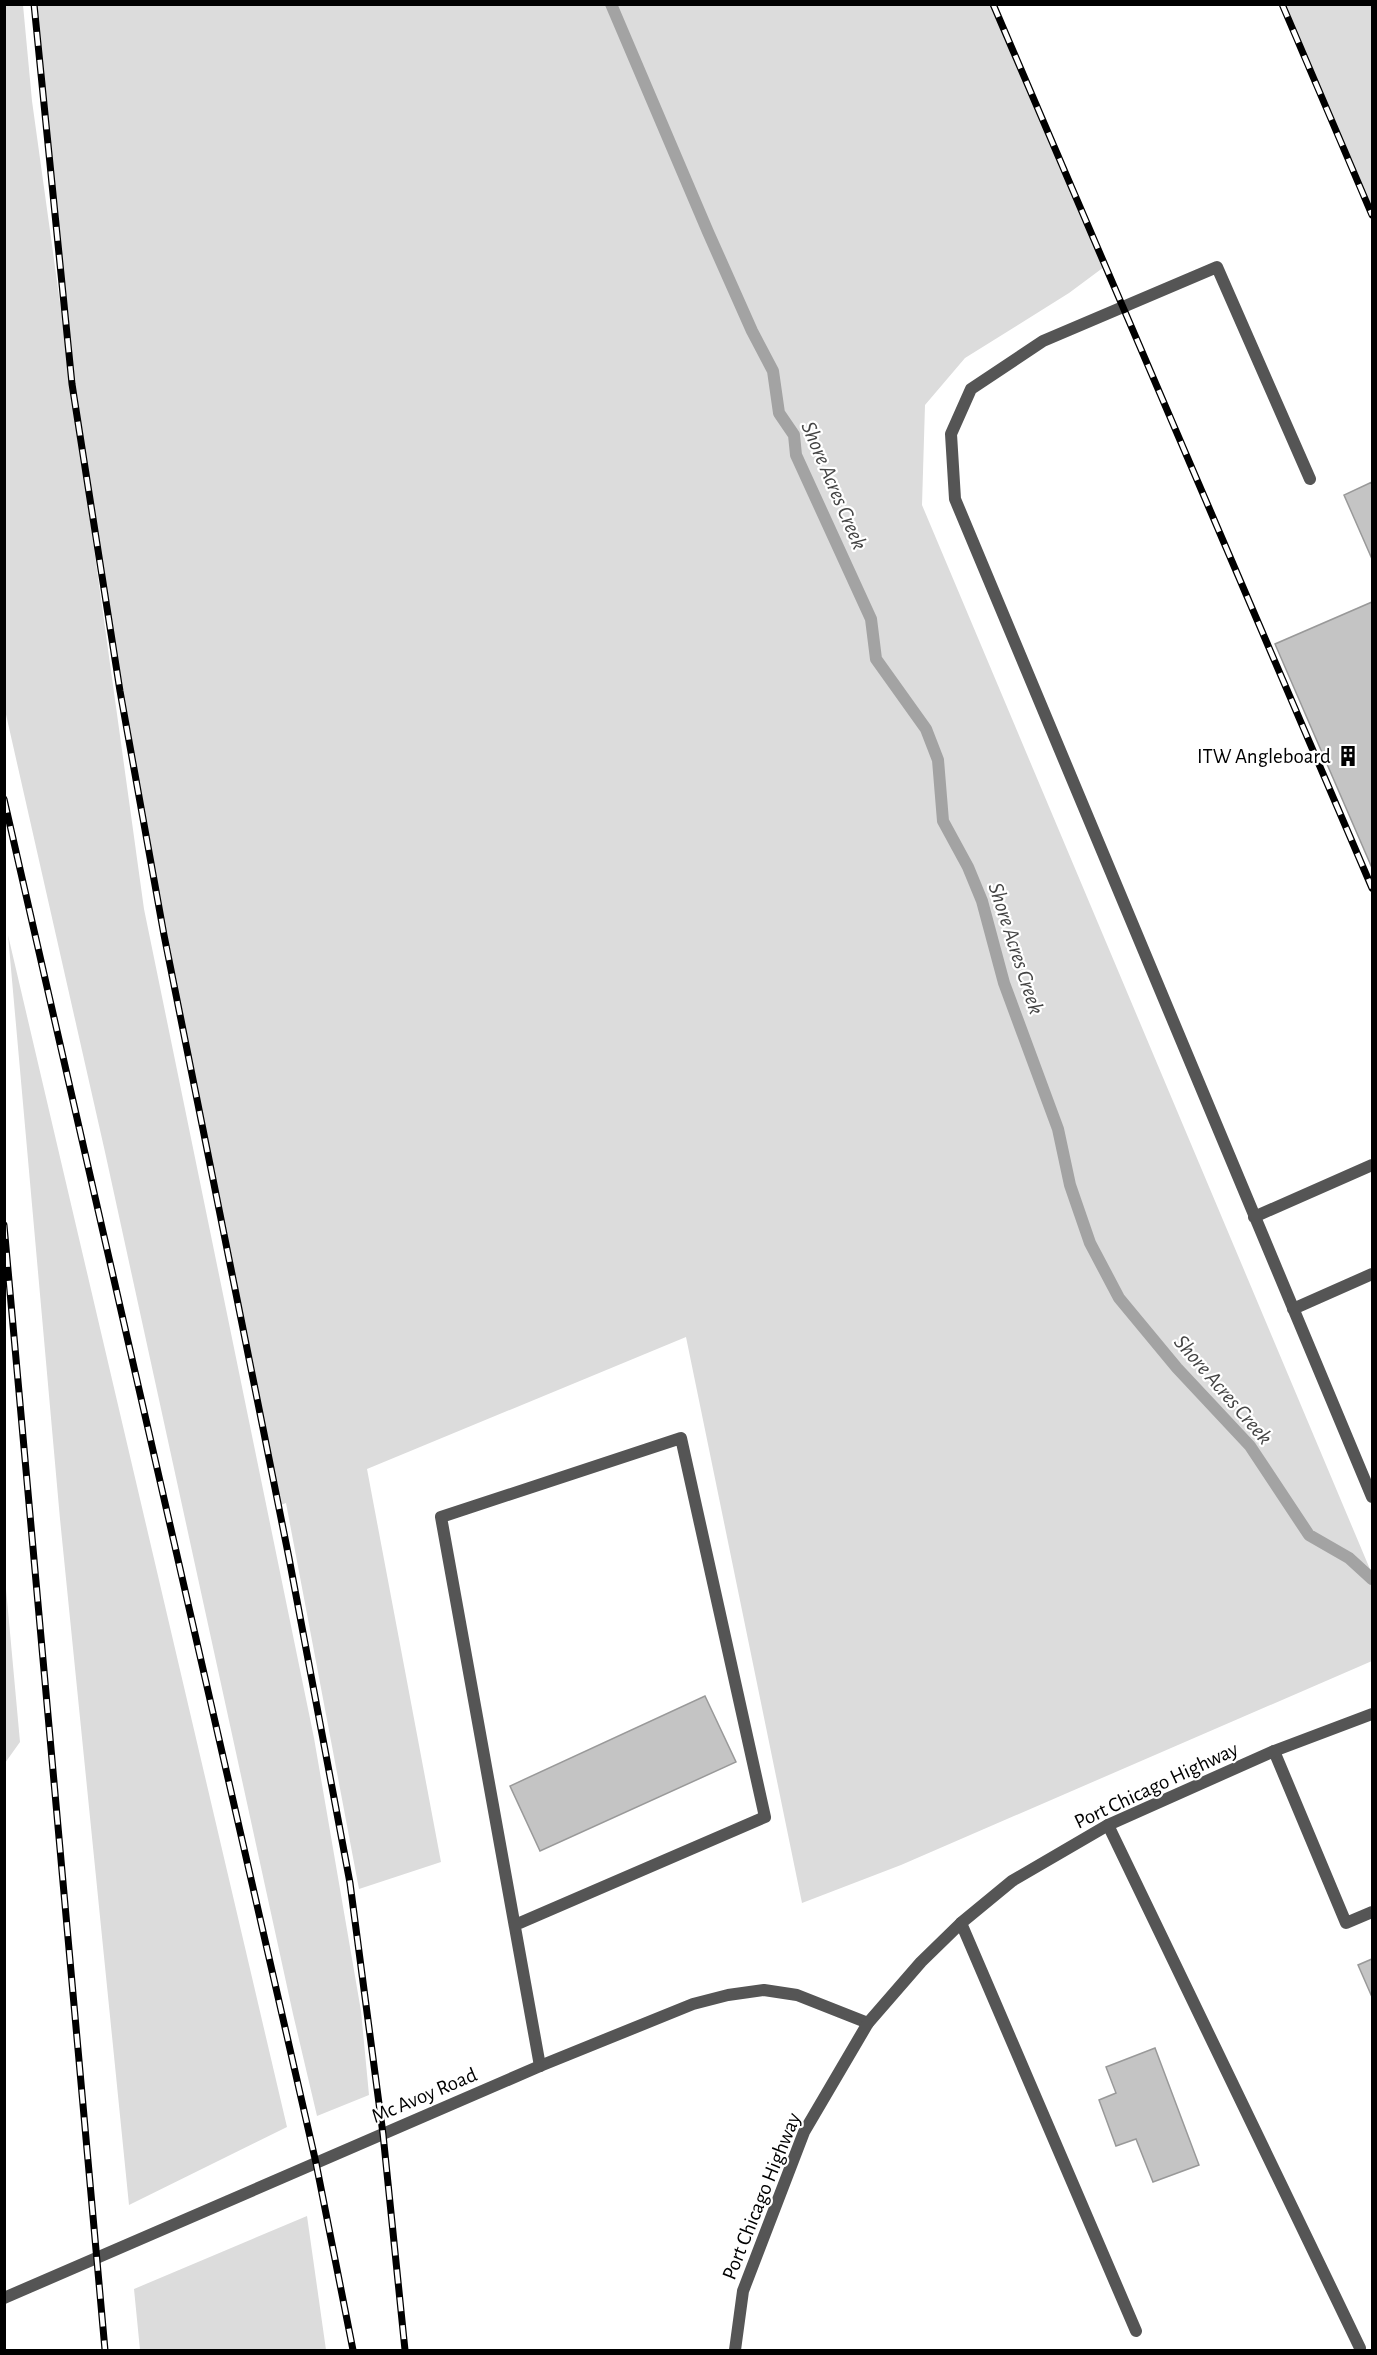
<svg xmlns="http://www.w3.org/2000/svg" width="1377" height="2355" font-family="'Alegreya Sans',sans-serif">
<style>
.green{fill:#dcdcdc}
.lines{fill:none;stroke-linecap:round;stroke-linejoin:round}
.stream{stroke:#a3a3a3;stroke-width:12}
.building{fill:#c4c4c4;stroke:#999;stroke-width:1.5}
.service{stroke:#555;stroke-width:12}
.minor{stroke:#555;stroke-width:12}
.tertiary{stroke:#555;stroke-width:12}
.rail-casing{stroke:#000;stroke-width:7}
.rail{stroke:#fff;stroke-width:4.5;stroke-dasharray:14;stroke-linecap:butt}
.labels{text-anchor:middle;stroke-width:4.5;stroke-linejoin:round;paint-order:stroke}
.poi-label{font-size:21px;fill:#000;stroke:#fff;text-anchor:end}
.street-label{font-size:21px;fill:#000;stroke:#fff}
.water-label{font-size:22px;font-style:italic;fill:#444;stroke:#fff}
</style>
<rect width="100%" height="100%" fill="#fff"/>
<path class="green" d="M4,5H23L32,101L144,909L314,1738L361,2011L369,2095L317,2116L293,2014L105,1152L5,710Z
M34,5H993L1104,267L1069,293L965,358L925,405L922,505L1372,1574V1661L901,1865L802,1903L686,1337L367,1469L441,1862L359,1889L286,1503L278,1506L164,935L120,691L72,384Z
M1282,5H1372V213Z
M8,935L287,2127L129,2205L60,1519Z
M4,1567L20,1742L5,1763H4Z
M307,2216L326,2350H140L134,2289Z"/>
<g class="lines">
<path class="stream" d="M611,4L708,232L752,331L773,371L779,413L794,435L796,455L871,619L876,659L926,729L938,760L943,821L968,867L982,901L1004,983L1058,1129L1070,1185L1090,1243L1119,1298L1177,1368L1250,1446L1309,1535L1349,1558L1372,1579"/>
</g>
<path class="building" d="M1372,482V559L1344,495Z
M1372,602V868L1275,644Z
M705,1696L736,1762L540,1851L510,1786Z
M1372,1959V1997L1358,1965Z
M1155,2048L1199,2165L1153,2182L1136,2139L1116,2146L1099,2100L1116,2093L1106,2067Z"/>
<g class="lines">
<path class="service" d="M1310,479L1217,267L1043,341L971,389L951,434L955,499L1372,1497
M1254,1217L1372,1165
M1293,1309L1372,1274
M1274,1751L1346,1923L1372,1912
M1108,1825L1360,2348
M961,1923L1136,2331
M515,1925L765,1817L681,1438L441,1517L540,2066"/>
<path class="minor" d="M4,2298L540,2066L693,2004L728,1995L764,1990L797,1995L868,2023"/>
<path class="tertiary" d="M735,2350L743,2291L804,2132L868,2023L921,1962L961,1923L1012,1881L1108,1825L1274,1751L1372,1714"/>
<defs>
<path id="rail" d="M34,4L72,384L120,691L164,935L289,1558L350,1883L383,2134L405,2350
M993,4L1372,888
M1282,4L1372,215
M4,799L316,2163L353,2350
M4,1225L105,2350"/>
</defs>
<use href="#rail" class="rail-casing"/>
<use href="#rail" class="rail"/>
</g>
<defs>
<symbol id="building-bare" viewBox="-9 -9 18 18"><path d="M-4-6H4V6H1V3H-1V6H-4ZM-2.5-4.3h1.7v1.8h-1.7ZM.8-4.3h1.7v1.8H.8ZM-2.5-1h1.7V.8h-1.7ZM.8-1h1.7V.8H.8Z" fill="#000" stroke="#fff" stroke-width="2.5" paint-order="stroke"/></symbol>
</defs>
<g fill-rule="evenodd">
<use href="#building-bare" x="1333" y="741" width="30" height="30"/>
</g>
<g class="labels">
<g class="poi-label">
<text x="1331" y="763">ITW Angleboard</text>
</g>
<g class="street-label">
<text transform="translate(1156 1785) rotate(-25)" y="7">Port Chicago Highway</text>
<text transform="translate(424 2095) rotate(-23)" y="7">Mc Avoy Road</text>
<text transform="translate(761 2196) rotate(-68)" y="7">Port Chicago Highway</text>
</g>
<g class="water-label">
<text transform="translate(835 485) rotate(67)" y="8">Shore Acres Creek</text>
<text transform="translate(1017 948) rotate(72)" y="8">Shore Acres Creek</text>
<text transform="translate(1224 1389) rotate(49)" y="8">Shore Acres Creek</text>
</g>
</g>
<rect width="1377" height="2355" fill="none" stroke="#000000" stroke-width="12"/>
</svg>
